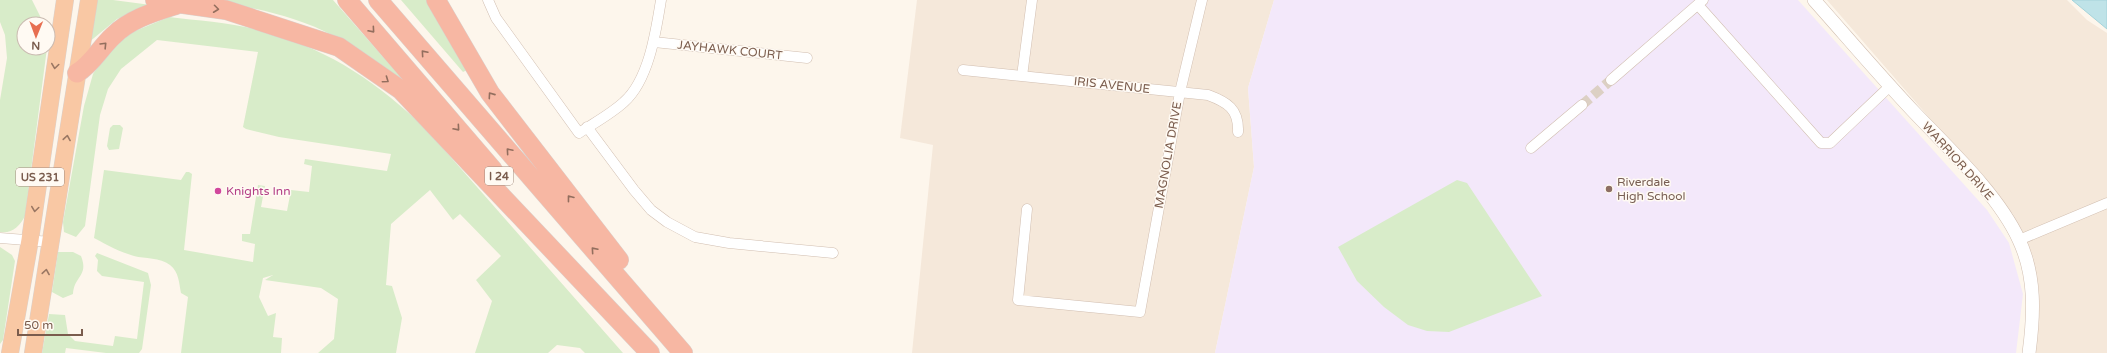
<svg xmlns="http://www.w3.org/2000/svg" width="2107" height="353" font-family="'Varela Round',sans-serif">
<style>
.residential{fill:#f5e8da}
.education{fill:#f3e8fa}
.green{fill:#d8ecc9}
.water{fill:#bfe3e8;stroke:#a5d3da}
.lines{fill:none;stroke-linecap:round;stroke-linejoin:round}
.minor-tunnel{stroke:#dcd0c4;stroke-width:10;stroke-dasharray:10 5;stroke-linecap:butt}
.minor-casing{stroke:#d1beb0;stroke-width:11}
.tertiary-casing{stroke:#d1beb0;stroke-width:14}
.trunk-casing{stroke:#dad1cd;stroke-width:18}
.motorway-casing{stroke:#dad1cd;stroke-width:20}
.minor{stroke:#fff;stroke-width:10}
.tertiary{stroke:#fff;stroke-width:13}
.trunk{stroke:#f9c8a4;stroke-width:17}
.motorway{stroke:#f7b7a3;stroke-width:19}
.oneway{stroke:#936e5e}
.oneway2{stroke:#9a7763}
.education-dot{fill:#8d6e63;stroke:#fffaf3;stroke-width:1.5}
.hotel-dot{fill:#d1479c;stroke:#fffaf3;stroke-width:1.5}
.labels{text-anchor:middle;stroke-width:3;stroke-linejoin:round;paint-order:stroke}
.shield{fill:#fffaf3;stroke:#a28b7f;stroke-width:1}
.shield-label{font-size:11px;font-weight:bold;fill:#7a5c4d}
.street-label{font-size:12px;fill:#7a5c4d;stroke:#fffaf3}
.education-label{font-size:12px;fill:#785e54;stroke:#fffaf3;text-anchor:start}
.hotel-label{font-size:12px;fill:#b23c85;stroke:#fffaf3;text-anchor:start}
</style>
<rect width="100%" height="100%" fill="#fdf6ec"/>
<path class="residential" d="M917,0H1274L1248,88L1254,167L1215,353H912L933,145L900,138Z
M1827,0H2067L2087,20L2107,33V353H2035L2039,303L2028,244L2013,214Z"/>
<path class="education" d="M1274,0H1798L1987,210L2009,243L2023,294L2016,353H1215L1254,167L1248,88Z"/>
<path class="green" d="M0,0H32L44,24H24V48H47L25,216C20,226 12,234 0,232V100L7,58L5,35L0,22Z
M95,0H113L151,5L117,19L88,43Z
M207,0H333L406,83C382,68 359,49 334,36C294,15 251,7 207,0Z
M401,0H429L467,70L463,72Z
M169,17C201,21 238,23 269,33C333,52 378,83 426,129L623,353H585L580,348L557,345L548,353H475L492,301L476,280L501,256L460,214L453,220L430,190L391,224L386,285L392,286L402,318L396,353H318L334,339L338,299L321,288L265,280L273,275L263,278L259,297L268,316L276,313L273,337L282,338L281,353H181L188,297L181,293C179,283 179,272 170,265C160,257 145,259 134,256C120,252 107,245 94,238L104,170L181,180L186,172H189L192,174L184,250L253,262L255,244L242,241V234H250L258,185L265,186L261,207L287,211L291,190L309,192L312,166L304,164L305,159L387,171L391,154L279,137L246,129L243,127L258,52L157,40L121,69L108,89L100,115L85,226L76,237L64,232L63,222L84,106L93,74L110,49L128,34Z
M113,125H120L123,128L119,149L109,150L107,146L110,128Z
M1457,180L1467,183L1542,296L1449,332L1427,331L1408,325L1384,307L1357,281L1338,247Z
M0,247L12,255L15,261L3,340L0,344Z
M58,252H73L81,256C89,276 74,276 73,294L63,298L52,292Z
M97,253L148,273L151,285L142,349L139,353H106L66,348L65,353H42L49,314L65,315L68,334L75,341L113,346L115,336L137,339L144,282L102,276L97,271L98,260L95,256Z"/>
<path class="water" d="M2072,0H2107V29Z"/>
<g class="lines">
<path class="minor-tunnel" d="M1582,105L1611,80"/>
<defs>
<path id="minor" d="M488,0L496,18L579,133C594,123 611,114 624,102C649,80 656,31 661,0
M1698,5L1821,143H1830L1890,86
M654,42L807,58
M963,70L1208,95C1227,102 1239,109 1238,132
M1022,76L1032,0
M1611,80L1703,0
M587,127L634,190L651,210L667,222L695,237L729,243L833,253
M1531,148L1582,105
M1027,209L1018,300L1140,312L1180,92L1202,0
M0,238L51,242
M2019,240L2107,203"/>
<path id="tertiary" d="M1814,0C1847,37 1879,75 1913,111C1948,148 1998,194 2019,240C2036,276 2034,315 2029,353"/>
<path id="trunk" d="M10,353L30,240L65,0
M33,353L89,0"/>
<path id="motorway" d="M155,0L226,10L339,47L401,90L650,353
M347,0L493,170
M378,0L683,353
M436,0L490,93L619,260
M77,73C92,64 100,48 113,36C130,19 154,12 176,5"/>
</defs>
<use href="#minor" class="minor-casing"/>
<use href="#tertiary" class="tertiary-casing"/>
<use href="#trunk" class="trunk-casing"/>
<use href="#motorway" class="motorway-casing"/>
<use href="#minor" class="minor"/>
<use href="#tertiary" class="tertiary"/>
<use href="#trunk" class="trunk"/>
<use href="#motorway" class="motorway"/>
</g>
<defs><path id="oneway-chevron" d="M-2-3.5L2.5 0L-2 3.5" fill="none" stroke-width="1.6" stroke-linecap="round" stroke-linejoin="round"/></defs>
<g class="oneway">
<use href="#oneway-chevron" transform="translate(216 9) rotate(7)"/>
<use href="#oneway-chevron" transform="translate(372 30) rotate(49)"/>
<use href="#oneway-chevron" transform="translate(104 45) rotate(-46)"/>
<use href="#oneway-chevron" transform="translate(424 53) rotate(-131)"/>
<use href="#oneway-chevron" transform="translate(386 80) rotate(35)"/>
<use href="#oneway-chevron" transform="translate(491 95) rotate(-125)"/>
<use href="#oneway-chevron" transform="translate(457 128) rotate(49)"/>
<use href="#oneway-chevron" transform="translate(509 151) rotate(-131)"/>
<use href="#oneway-chevron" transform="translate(570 198) rotate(-128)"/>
<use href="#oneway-chevron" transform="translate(594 250) rotate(-131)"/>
</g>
<g class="oneway2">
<use href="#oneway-chevron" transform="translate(55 66) rotate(98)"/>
<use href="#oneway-chevron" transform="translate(67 138) rotate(-81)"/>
<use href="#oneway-chevron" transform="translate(35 209) rotate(98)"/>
<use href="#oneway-chevron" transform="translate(46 272) rotate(-81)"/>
</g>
<circle class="education-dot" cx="1609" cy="189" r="4"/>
<circle class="hotel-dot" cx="218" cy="191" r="4"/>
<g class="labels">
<g class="shield">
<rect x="485" y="167" width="28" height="18" rx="3"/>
<rect x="16" y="168" width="48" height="18" rx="3"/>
</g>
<g class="shield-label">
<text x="499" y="180">I 24</text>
<text x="40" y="181">US 231</text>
</g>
<g class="street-label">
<text transform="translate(730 50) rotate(6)" y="4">JAYHAWK COURT</text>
<text transform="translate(1112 85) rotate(6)" y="4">IRIS AVENUE</text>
<text transform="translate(1168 155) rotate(-80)" y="4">MAGNOLIA DRIVE</text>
<text transform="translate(1958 161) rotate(48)" y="4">WARRIOR DRIVE</text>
</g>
<g class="education-label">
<text x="1617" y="186">Riverdale<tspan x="1617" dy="14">High School</tspan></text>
</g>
<g class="hotel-label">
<text x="226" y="195">Knights Inn</text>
</g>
</g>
<g transform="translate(36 36) rotate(181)"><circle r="19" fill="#fffaf3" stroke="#cabbb1"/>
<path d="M0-3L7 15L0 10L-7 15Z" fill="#e76f51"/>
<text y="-6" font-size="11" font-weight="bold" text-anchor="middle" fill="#7a5c4d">N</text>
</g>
<path d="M18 329v6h64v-6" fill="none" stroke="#7a5c4d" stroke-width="2"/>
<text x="24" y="329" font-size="12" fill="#7a5c4d" stroke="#fffaf3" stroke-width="3" paint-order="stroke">50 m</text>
</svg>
